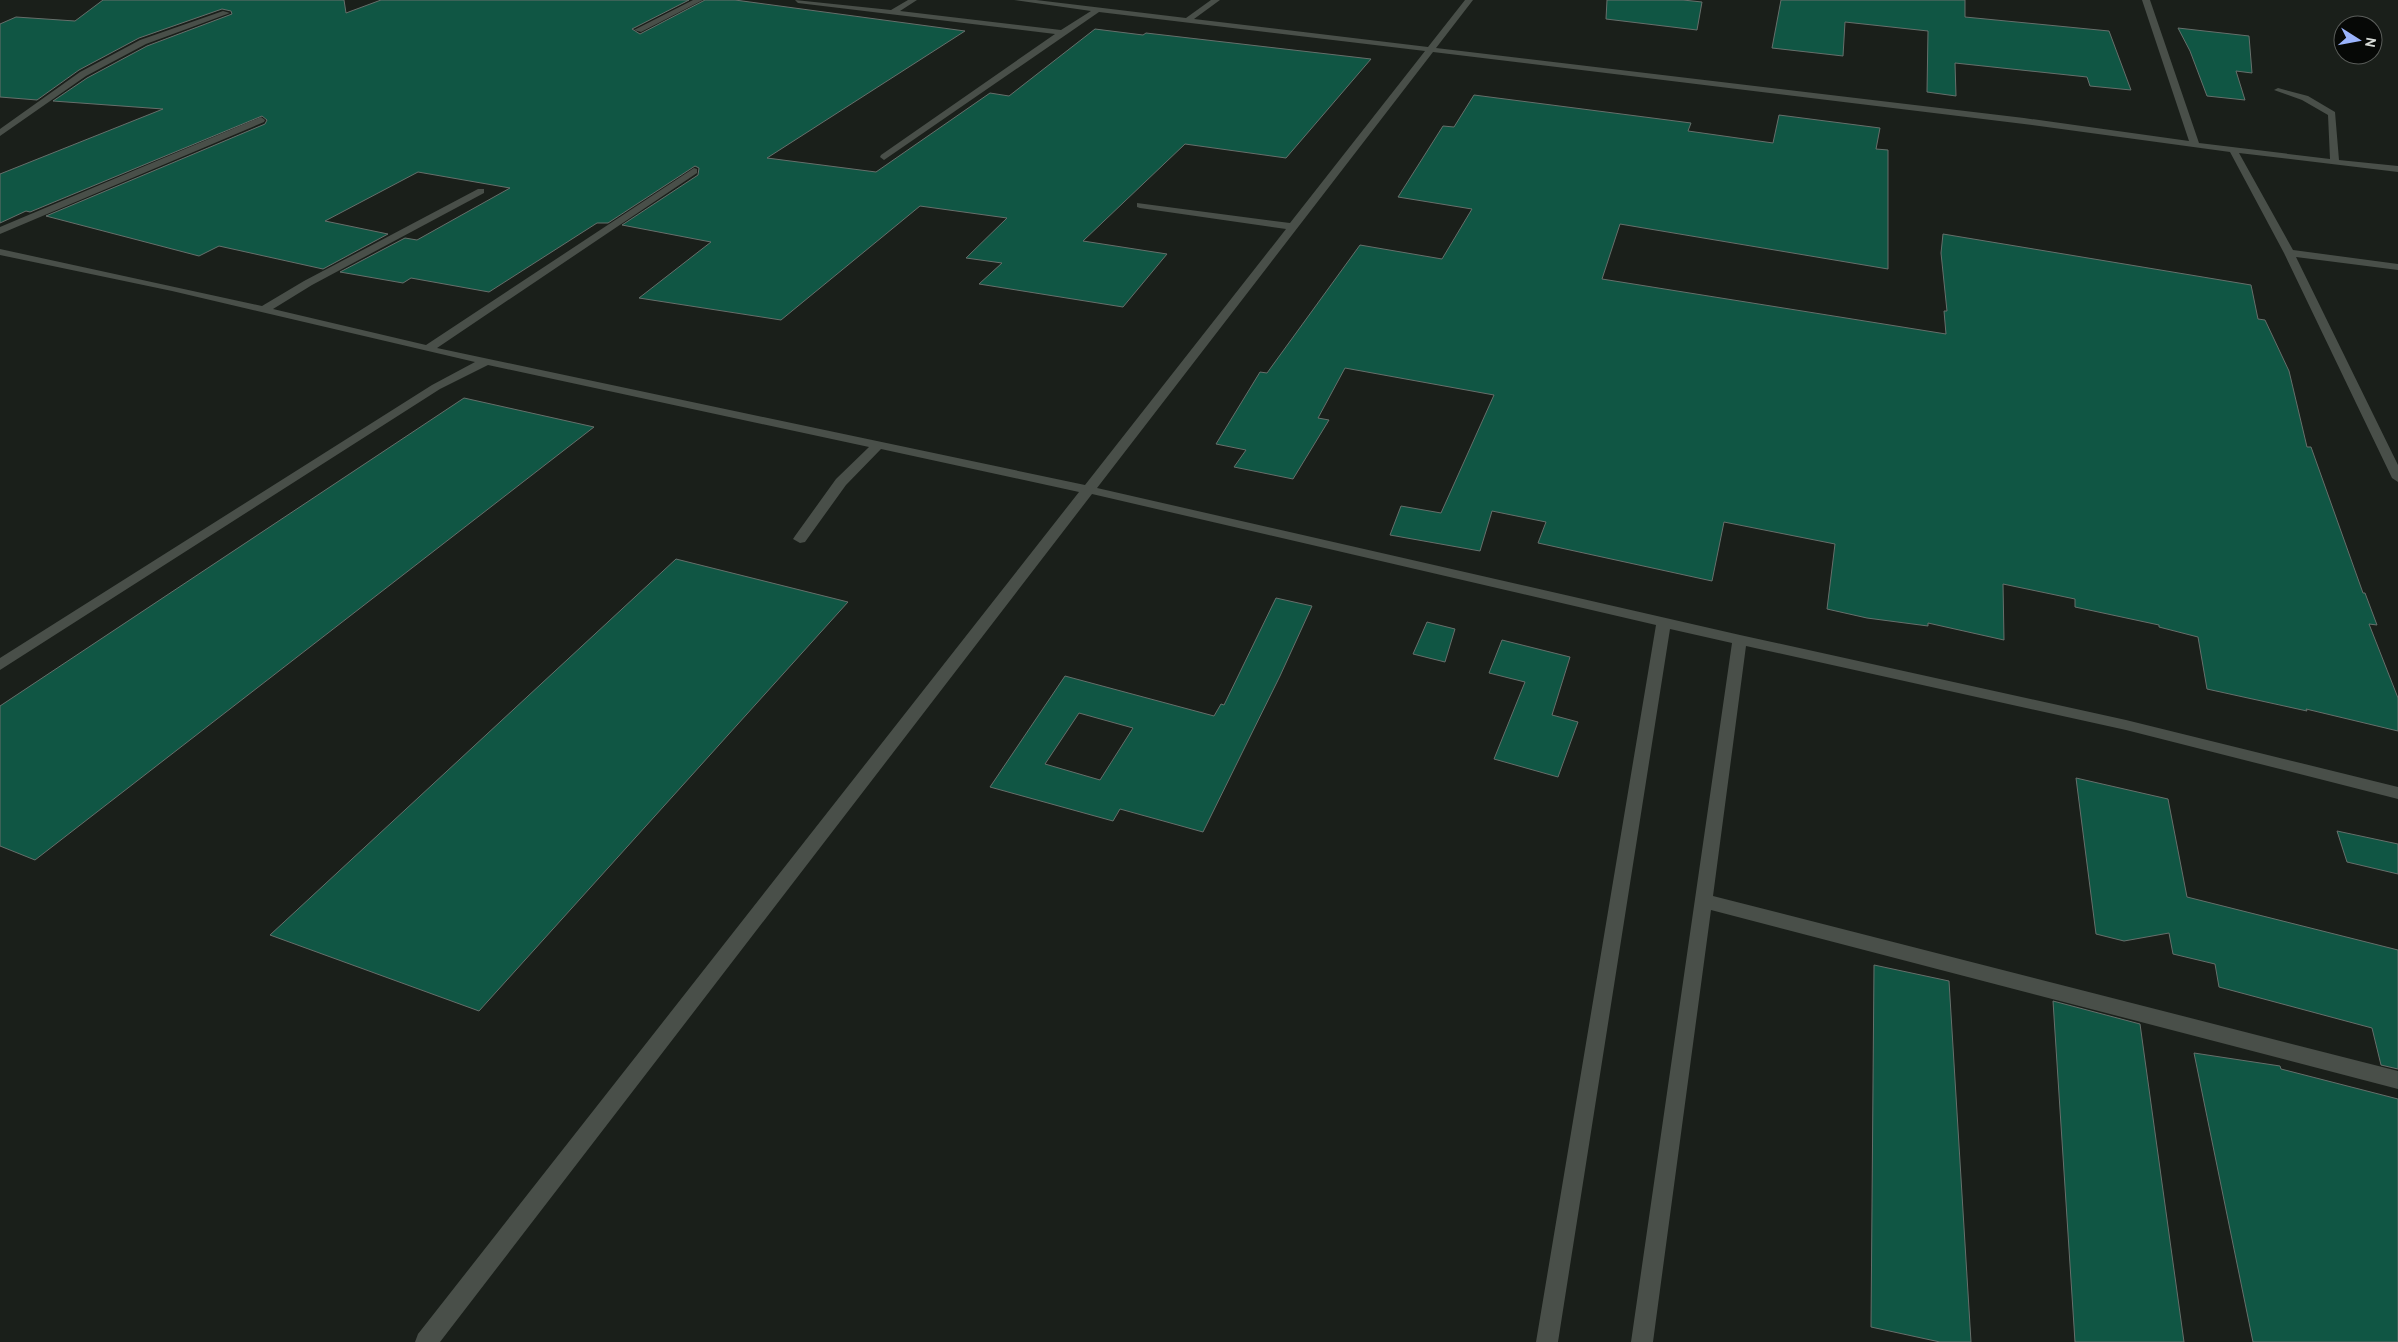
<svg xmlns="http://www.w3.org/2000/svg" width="2398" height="1342" font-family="Overpass,sans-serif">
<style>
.building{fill:#105644;stroke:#666f6b;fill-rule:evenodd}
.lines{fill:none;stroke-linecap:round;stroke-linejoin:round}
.minor{fill:#494f49;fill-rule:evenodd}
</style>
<rect width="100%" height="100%" fill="#1a1f1a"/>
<path class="building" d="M103,0H344L346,13L381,0H689L632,29L640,34L705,0H735L965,31L767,158L876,172L990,93L1009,96L1095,29L1143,35L1146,33L1371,59L1286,158L1185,144L1083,241L1167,254L1123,307L979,284L1002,263L966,258L1007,218L920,206L781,320L639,298L711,242L622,225L698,175L699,168L695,166L608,223H597L489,292L411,278L403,283L340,272L405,238L417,240L510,188L418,172L325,221L388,234L323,269L219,246L199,256L46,216L265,124L267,120L262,116L30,212L26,211L0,223V174L163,109L53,101L87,78L147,46L232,14L231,11L222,9L139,38L79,70L37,100L0,97V24L16,17L75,21Z
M1607,0H1683L1702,2L1697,30L1606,19Z
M1781,0H1965V17L2109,31L2131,90L2090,86L2087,77L1955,63L1956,96L1927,92L1928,31L1845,22L1843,56L1772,48Z
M2178,28L2249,36L2252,73L2236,71L2245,100L2207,96L2190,51Z
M1474,95L1691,123L1688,131L1773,143L1779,115L1880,128L1876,149L1888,150V269L1620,224L1602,279L1946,334L1944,311H1947L1941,253L1943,234L2251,285L2258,319L2265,320L2289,371L2307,447H2311L2363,593H2365L2377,625L2369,624L2398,698V731L2306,709L2307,711L2207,689L2198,637L2159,627V625L2075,607V599L2003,584L2004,640L1928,623V626L1867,618L1827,609L1835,544L1724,522L1712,581L1538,543L1546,522L1492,511L1480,551L1390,535L1401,506L1441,513L1494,395L1345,368L1318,418L1329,420L1293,479L1234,467L1246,450L1216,444L1260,372L1267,373L1360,245L1442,259L1472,209L1398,197L1443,126L1454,127Z
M464,398L594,427L35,860L0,846V706Z
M676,559L848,602L479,1011L270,935Z
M1276,598L1312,606L1280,676L1203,832L1120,809L1113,821L990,787L1065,676L1214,716L1221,704L1224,705ZM1079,713L1133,728L1100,780L1045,764Z
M1427,622L1455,629L1445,662L1413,654Z
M1502,640L1570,657L1552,715L1578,722L1558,777L1494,759L1525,682L1489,673Z
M2076,778L2168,799L2187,897L2398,950V1069L2381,1065L2372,1028L2219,987L2215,964L2173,954L2169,933L2124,941L2096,934Z
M2337,831L2398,844V874L2347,862Z
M1874,965L1949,981L1971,1342H1940L1871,1327Z
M2053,1001L2140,1024L2184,1342H2075Z
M2194,1053L2280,1066L2281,1069L2398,1099V1342H2253Z"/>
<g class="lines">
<path class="minor" d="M693,0H703L641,32L634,30Z
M795,0L891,10L908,0H917L900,11L1061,30L1091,11L1014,0H1036L1186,18L1211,0H1220L1194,19L1428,47L1465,0H1473L1436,48L2024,118L2189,141L2142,0H2150L2199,143L2330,159L2328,115L2302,100L2274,90L2278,88L2308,96L2335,112L2339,160L2398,166V172L2239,153L2293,250L2398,264V270L2296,257L2398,465V482L2392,478L2284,253L2230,152L2024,124L1433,52L1097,488L1740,635L2126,720L2398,787V799L2126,730L1746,646L1713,896L2398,1071V1089L1711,910L1653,1342H1631L1732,643L1670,629L1558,1342H1536L1656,625L1092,494L440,1342H415L418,1334L1079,492L881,449L846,485L805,542L800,543L793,539L795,536L836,479L869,447L488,365L440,389L0,670V658L432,385L475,362L172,291L0,255V249L262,306L304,281L478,189H484V193L312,285L273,309L426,345L694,168L697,169V173L437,348L1085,485L1286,229L1140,208L1137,207V203L1290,223L1425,51L1099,12L884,160L880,157L881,155L1055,34L798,3Z
M223,11L230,13L146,44L86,76L0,136V129L80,72L140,40Z
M261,117L265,120L264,122L0,234V227Z"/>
</g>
<g transform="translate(2358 40) rotate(101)"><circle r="24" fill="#060806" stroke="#5a5d5a"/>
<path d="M0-4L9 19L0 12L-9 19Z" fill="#9bb4fd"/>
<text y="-8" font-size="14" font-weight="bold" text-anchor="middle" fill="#d8dcd8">N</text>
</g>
</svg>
